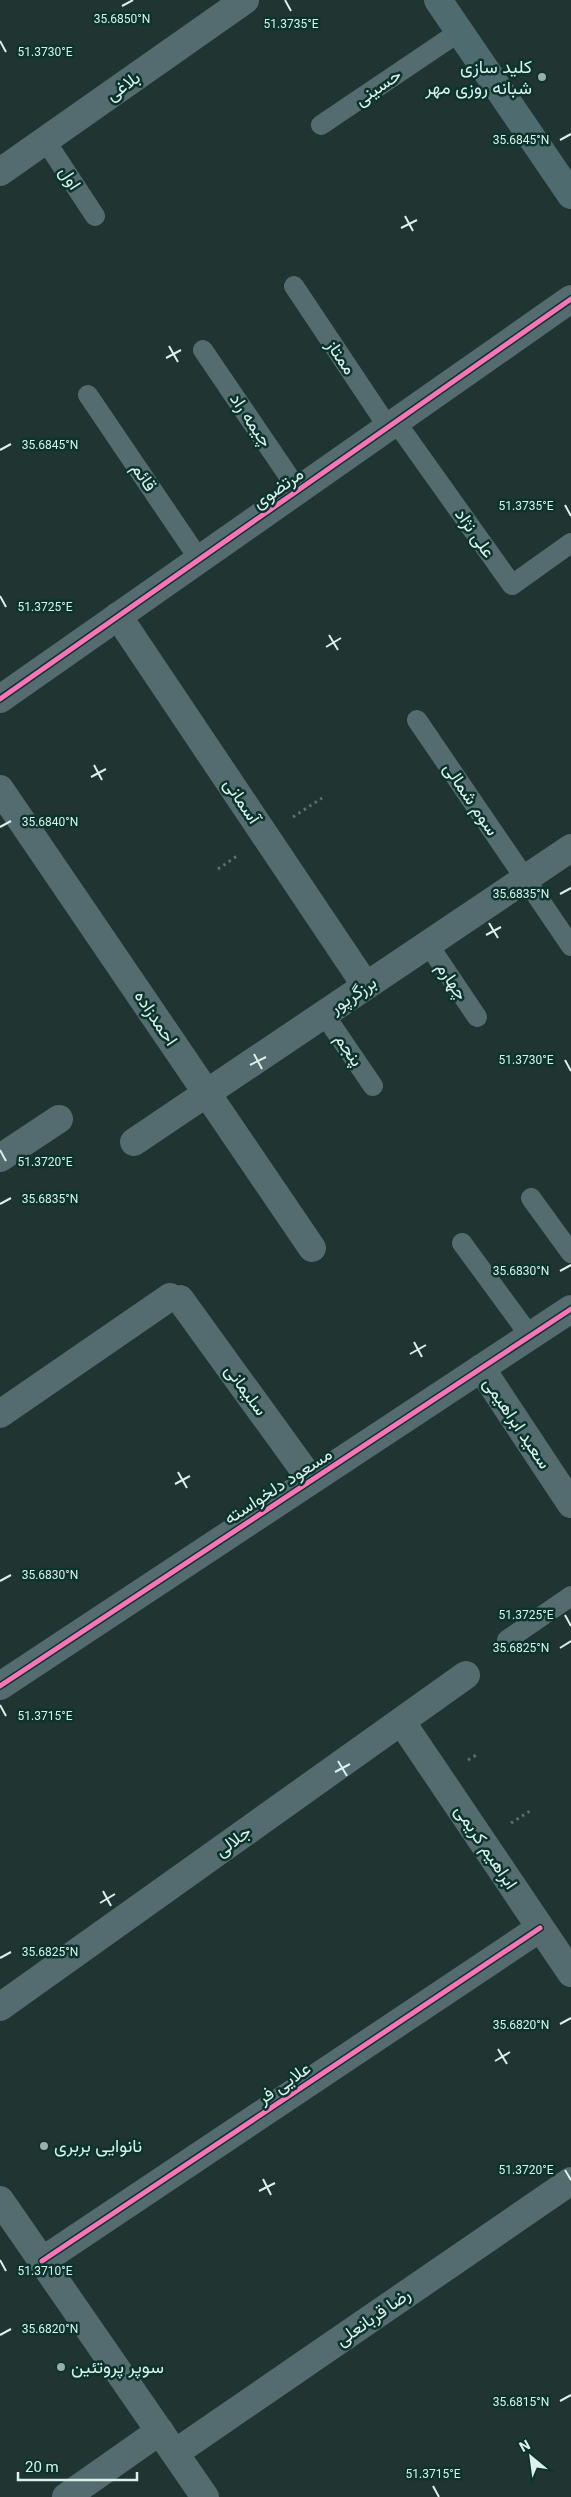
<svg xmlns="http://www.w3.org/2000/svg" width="571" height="2497" font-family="Roboto,Vazirmatn,sans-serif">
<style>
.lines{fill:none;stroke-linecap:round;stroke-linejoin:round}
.path{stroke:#5c7073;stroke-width:3;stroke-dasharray:2.5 4;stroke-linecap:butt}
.service{stroke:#546c70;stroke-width:20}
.minor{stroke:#546c70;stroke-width:28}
.tertiary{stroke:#546c70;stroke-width:28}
.secondary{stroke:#4e6c70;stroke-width:28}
.cycleway-casing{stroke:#0b342d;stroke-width:8}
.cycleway{stroke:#fb73b8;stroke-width:5}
.ticks{fill:none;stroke:#dbefeb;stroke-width:2}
.poi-dot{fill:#9aaeaa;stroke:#0b342d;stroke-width:2}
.labels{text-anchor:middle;stroke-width:5;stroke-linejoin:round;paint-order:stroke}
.poi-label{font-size:18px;fill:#dbefeb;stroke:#0b342d;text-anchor:start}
.street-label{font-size:18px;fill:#dbefeb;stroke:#0b342d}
.ticks-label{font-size:12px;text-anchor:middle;fill:#dbefeb;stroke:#0b342d;stroke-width:5;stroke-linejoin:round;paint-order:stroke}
</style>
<rect width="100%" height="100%" fill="#203532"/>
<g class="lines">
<path class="path" d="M293,817L322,798
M218,869L237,856
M468,1760L478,1754
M511,1823L530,1811"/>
<path class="service" d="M321,125L459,32
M45,140L95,216
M294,286L388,427
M203,350L298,490
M88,395L199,559
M396,422L512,585L571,543
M417,720L571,946
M428,944L477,1017
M324,1014L373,1086
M531,1198L571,1253
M462,1243L530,1336
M507,1640L571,1596"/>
<path class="minor" d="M0,172L245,0
M118,616L366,986
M0,789L312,1248
M134,1142L571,848
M0,1158L59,1119
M180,1299L311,1480
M481,1368L571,1504
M0,1414L170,1297
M0,1686L571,1309
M401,1721L571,1973
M0,2007L466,1675
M42,2261L540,1928
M175,2453L571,2181
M66,2497L160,2431"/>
<path class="tertiary" d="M0,699L571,299
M0,2200L205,2497"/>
<path class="secondary" d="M438,0L571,195"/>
<defs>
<path id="cycleway" d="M0,699L571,299
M0,1686L571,1309
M42,2261L540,1928"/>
</defs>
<use href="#cycleway" class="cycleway-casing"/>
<use href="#cycleway" class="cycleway"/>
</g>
<path class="ticks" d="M285,0L291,11M122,6L133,0M0,41L6,52M560,140L571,134M405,216L413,231M401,228L417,220M169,346L178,362M166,358L181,350M0,450L11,444M565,505L571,516M0,596L6,607M329,635L338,650M326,647L341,638M94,765L102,780M91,777L106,769M0,827L11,821M560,894L571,888M489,923L498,938M486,935L501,927M254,1054L262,1069M565,1060L571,1071M250,1065L266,1057M0,1150L6,1161M0,1204L11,1198M560,1271L571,1265M414,1342L422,1357M410,1354L426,1345M178,1472L187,1488M175,1484L190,1476M0,1581L11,1575M565,1615L571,1626M560,1648L571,1641M0,1705L6,1716M338,1761L347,1776M335,1772L350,1764M103,1891L111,1906M100,1903L115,1894M0,1958L11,1952M560,2024L571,2018M498,2049L507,2064M495,2061L510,2052M565,2170L571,2180M263,2179L271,2195M259,2191L275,2183M0,2260L6,2271M0,2335L11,2329M560,2401L571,2395M433,2486L439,2497"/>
<g class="poi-dot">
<circle cx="542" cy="77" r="5"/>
<circle cx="44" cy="2146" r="5"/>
<circle cx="61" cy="2367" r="5"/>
</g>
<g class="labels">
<g class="poi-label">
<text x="532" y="73" text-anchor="end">کلید سازی<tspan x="532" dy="21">شبانه روزی مهر</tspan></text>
<text x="54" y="2152">نانوایی بربری</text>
<text x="71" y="2373">سوپر پروتئین</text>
</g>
<g class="street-label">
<text transform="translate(123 86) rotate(-35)" y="6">بلاغی</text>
<text transform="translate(378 87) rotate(-34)" y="6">حسینی</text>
<text transform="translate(70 178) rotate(57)" y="6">اول</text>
<text transform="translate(341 357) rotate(56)" y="6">ممتاز</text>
<text transform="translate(251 420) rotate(56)" y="6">چیمه راد</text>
<text transform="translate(144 477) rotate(56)" y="6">قائم</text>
<text transform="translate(278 488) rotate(-35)" y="6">مرتضوی</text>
<text transform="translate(475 533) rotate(55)" y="6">علی نژاد</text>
<text transform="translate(471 799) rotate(56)" y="6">سوم شمالی</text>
<text transform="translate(242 801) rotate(56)" y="6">آسمانی</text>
<text transform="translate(452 981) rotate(56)" y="6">چهارم</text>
<text transform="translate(353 995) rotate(-34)" y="6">برزگرپور</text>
<text transform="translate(156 1018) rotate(56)" y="6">احمدزاده</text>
<text transform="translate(349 1050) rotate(56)" y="6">پنجم</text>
<text transform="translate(246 1390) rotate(54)" y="6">سلیمانی</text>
<text transform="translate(517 1423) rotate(56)" y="6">سعید ابراهیمی</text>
<text transform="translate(278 1486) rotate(-33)" y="6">مسعود دلخواسته</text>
<text transform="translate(233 1841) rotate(-36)" y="6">جلالی</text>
<text transform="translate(486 1847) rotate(56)" y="6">ابراهیم کریمی</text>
<text transform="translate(284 2083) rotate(-34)" y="6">علایی فر</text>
<text transform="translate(373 2317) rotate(-35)" y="6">رضا قربانعلی</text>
</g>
</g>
<g class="ticks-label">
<text x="122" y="23">35.6850°N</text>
<text x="291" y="28">51.3735°E</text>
<text x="45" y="56">51.3730°E</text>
<text x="521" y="144">35.6845°N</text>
<text x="50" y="449">35.6845°N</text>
<text x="526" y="510">51.3735°E</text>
<text x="45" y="611">51.3725°E</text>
<text x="50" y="826">35.6840°N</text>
<text x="521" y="898">35.6835°N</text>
<text x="526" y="1064">51.3730°E</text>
<text x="45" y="1166">51.3720°E</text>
<text x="50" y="1203">35.6835°N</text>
<text x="521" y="1275">35.6830°N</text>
<text x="50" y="1579">35.6830°N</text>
<text x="526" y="1619">51.3725°E</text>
<text x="521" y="1652">35.6825°N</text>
<text x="45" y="1720">51.3715°E</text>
<text x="50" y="1956">35.6825°N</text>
<text x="521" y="2029">35.6820°N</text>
<text x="526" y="2174">51.3720°E</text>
<text x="45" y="2275">51.3710°E</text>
<text x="50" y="2333">35.6820°N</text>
<text x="521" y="2406">35.6815°N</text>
<text x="433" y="2478">51.3715°E</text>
</g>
<g transform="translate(531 2457) rotate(331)" stroke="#0b342d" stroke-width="4" paint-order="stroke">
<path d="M0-4L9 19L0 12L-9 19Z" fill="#dbefeb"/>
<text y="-8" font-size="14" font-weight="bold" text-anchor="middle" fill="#dbefeb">N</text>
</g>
<path d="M18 2472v8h119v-8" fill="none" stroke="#dbefeb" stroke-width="2.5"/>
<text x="25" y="2472" font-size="15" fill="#dbefeb" stroke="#0b342d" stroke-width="4" paint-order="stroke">20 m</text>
</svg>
